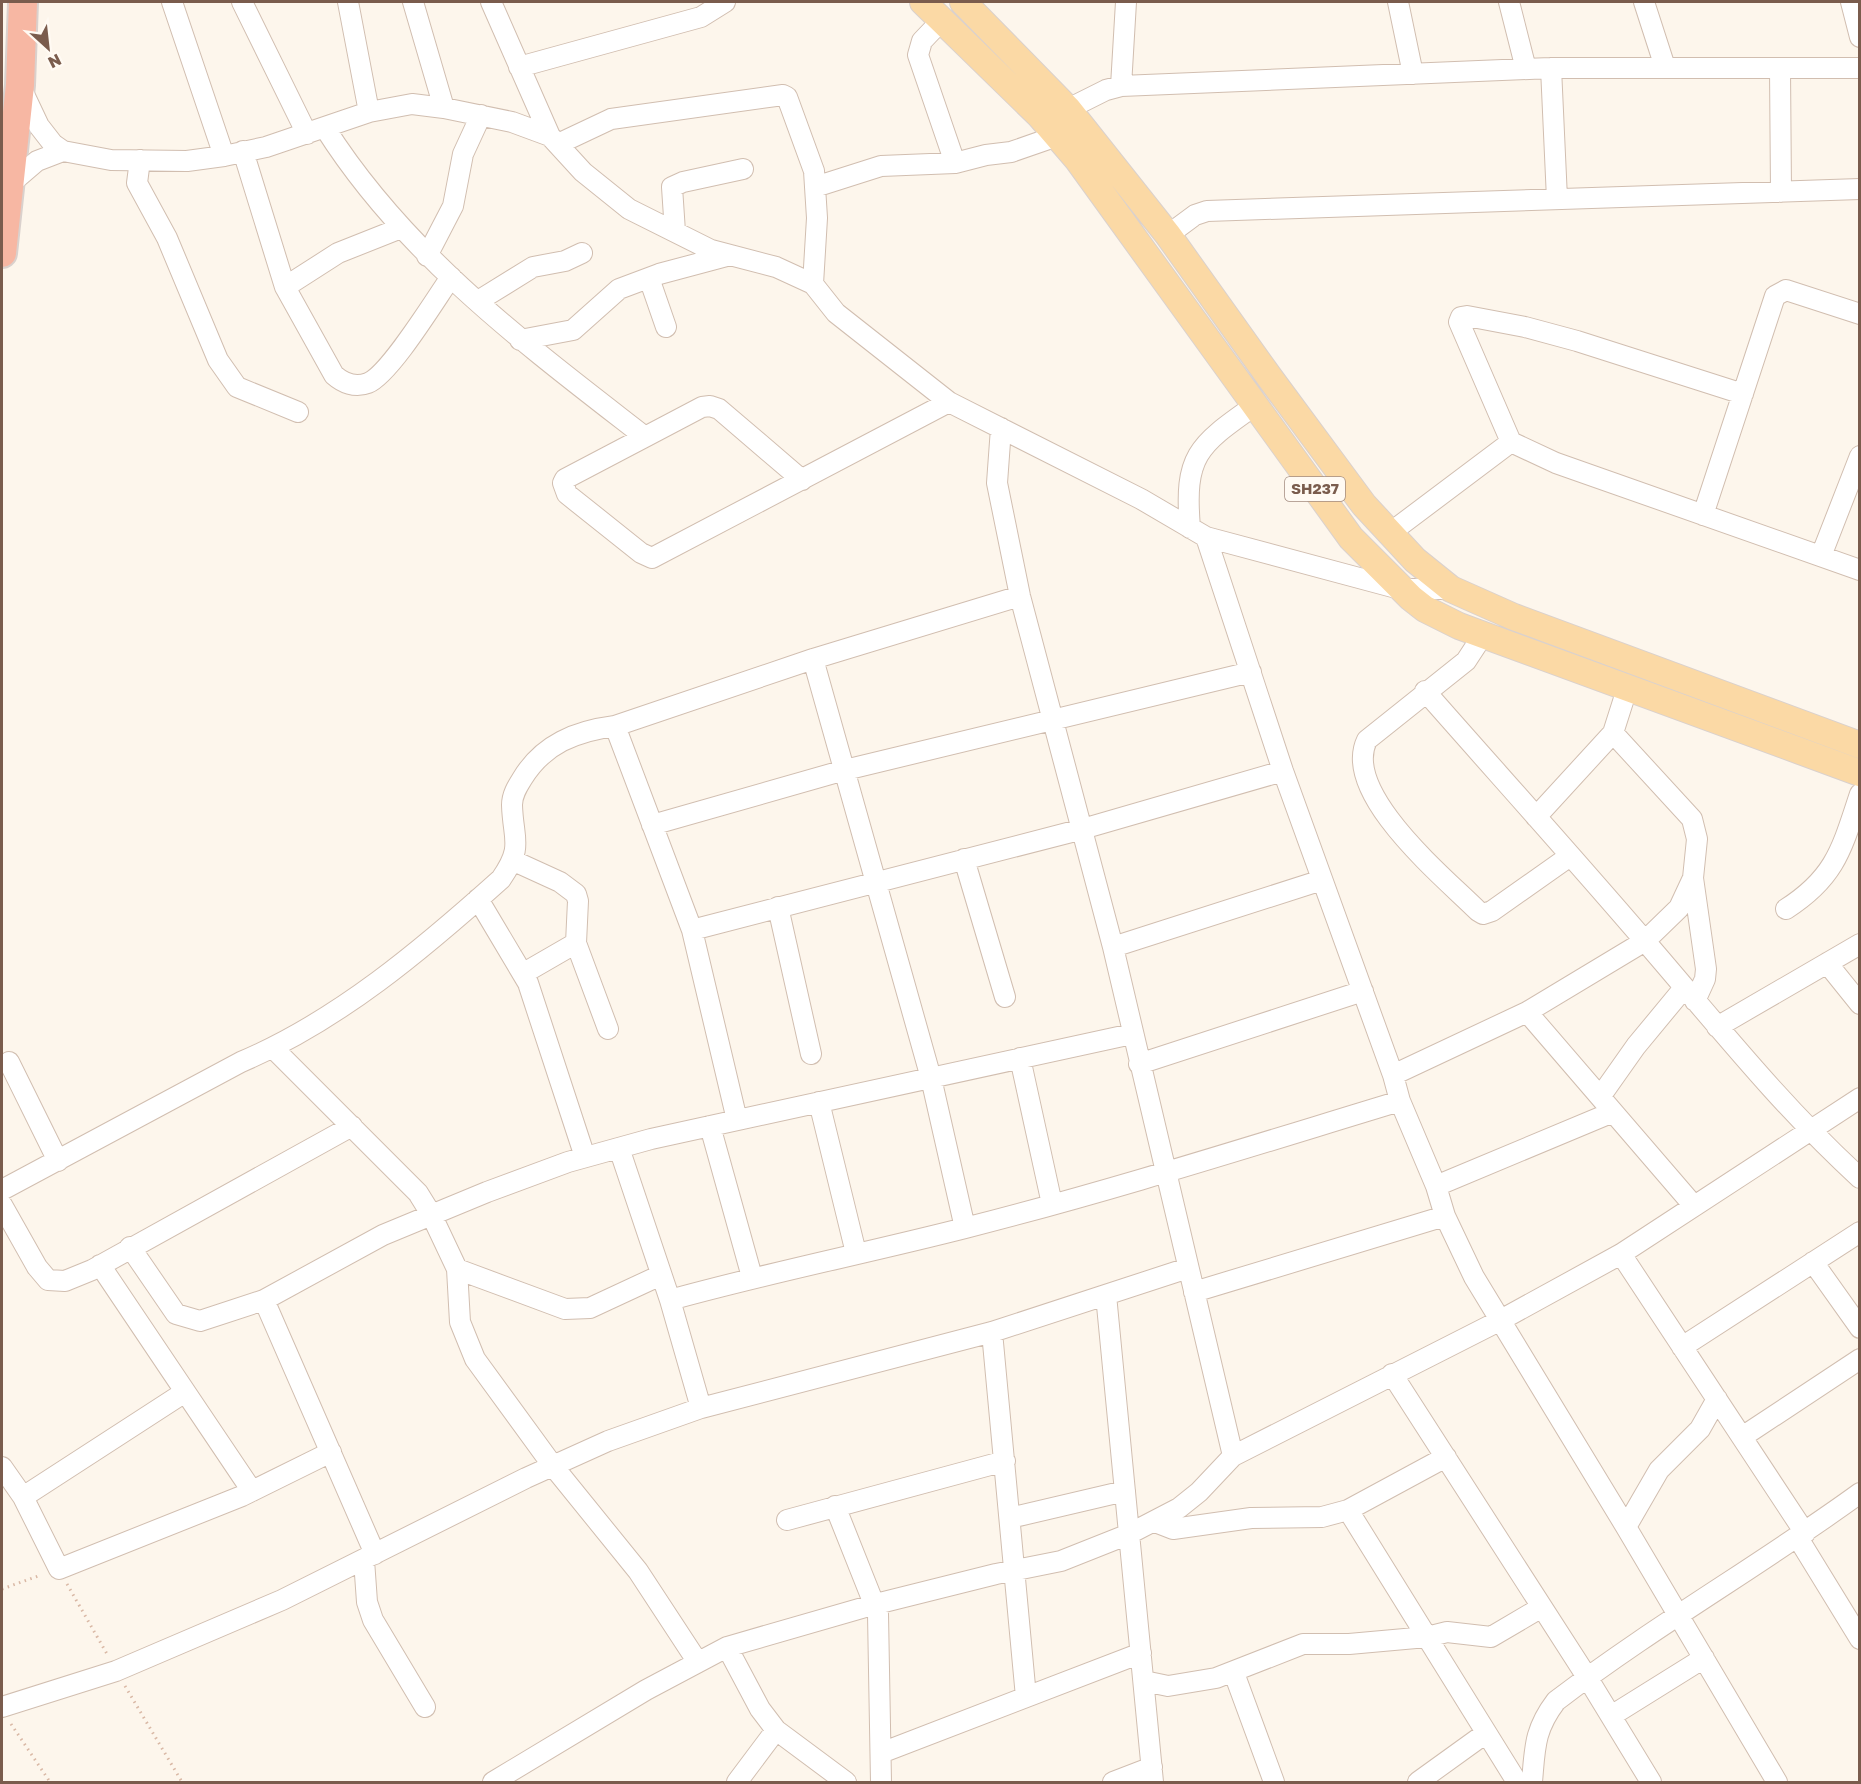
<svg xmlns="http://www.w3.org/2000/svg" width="1861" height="1784" font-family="'Golos Text',sans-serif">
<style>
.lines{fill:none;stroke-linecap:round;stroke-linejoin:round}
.minor-casing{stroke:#d1beb0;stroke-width:22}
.major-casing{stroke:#dad1cd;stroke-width:28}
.highway-casing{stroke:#dad1cd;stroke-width:32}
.path{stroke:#d9b8a5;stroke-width:3;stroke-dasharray:1.5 4.5;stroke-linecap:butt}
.minor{stroke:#fff;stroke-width:20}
.major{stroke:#fbd9a5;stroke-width:26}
.highway{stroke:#f7b7a3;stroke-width:28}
.labels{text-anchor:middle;stroke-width:5;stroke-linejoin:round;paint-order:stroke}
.shield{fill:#fffaf3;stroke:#a28b7f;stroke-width:1.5}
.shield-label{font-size:15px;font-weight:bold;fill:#7a5c4d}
</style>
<rect width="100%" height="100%" fill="#fdf6ec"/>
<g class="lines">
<defs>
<path id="minor" d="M172,2L224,156
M242,2L307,134
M348,2L369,112
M413,2L444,108
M491,2L550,136
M1398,2L1413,74
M1509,2L1526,69
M1644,2L1665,67
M1851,2L1860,37
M942,20L922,41L918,55L955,163
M519,67L701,17L725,2
M1551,68L1557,199
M1780,69L1781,192
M1121,86L1126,2
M21,88L39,126L53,144L63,151L111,160L187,161L224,156L266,147L369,112L412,104L444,108L512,122L550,136L583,172L629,209L711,250L776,267L813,284L836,313L949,402L1141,499L1206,537L1400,589H1451
M1068,109L1106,90L1121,86L1551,68H1860
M325,128C406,256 528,346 645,437L702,407L710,406L719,409L802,480
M558,144L611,119L783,95L787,97L814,171L817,218L813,284
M243,151L285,287L334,375C343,383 355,388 368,383C390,374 435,300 451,277
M140,160L137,183L167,238L218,360L237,387L298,412
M9,185L37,161L63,151
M815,187L881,166L955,163L986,155L1011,152L1057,136
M675,232L672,187L683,182L743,169
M1168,235L1195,215L1207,211L1860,189
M427,256L453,206L463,154L481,115
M649,278L666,327
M285,287L338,253L401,228
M478,301L533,267L565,261L582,253
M520,340L573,330L619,289L659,274L730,255
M1743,394L1577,341L1525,327L1467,316L1461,317L1459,322L1511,442L1556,463L1860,570
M1001,428L997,483L1020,596L1113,947L1233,1456
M645,437L565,479L563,483L567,494L641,553L652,558L949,402
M1703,515L1775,296L1786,290L1860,314
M1190,528C1184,456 1197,446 1254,406
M1390,533L1511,442
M1206,537L1283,771L1393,1075L1400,1101L1436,1186L1445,1216L1474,1277L1626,1527L1777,1782
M1821,556L1860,456
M1483,635L1466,661L1367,740C1341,793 1444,877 1478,911L1483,914L1492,911L1570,856
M813,659L931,1078L965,1228
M1425,691C1498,774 1572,856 1644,940C1714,1021 1780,1105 1860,1178
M615,726L692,930L737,1120
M1536,817L1613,733L1627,689
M652,825L845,770L1251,672
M964,859L1005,997
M514,861L560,882L576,894L578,901L576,943L608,1029
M1693,878L1706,969L1705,979L1695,1001
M478,899L528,983L585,1157
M778,907L811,1054
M1786,909C1836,877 1842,848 1860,794
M692,930L1079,830L1283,771
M1113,947L1322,880
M1827,963L1860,1004
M524,973L576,943
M1527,1012L1694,1206
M1717,1027L1860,944
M273,1048L418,1193L431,1214L457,1269L460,1322L475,1359L553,1466L638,1571L697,1661
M1020,1058L1052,1204
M9,1062L58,1161
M1139,1064L1363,991
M1393,1075L1527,1012L1645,941L1679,908L1693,878L1697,839L1692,819L1613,733
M1600,1097L1636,1046L1684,988
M819,1102L856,1253
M710,1126L752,1277
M619,1148L670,1300L701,1408
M1436,1186L1613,1112
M2,1190L241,1062C338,1021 423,949 501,879C524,846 513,840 512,805C512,795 517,787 522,779C543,744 576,731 615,726L813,659L1020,596
M2,1205L37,1267L48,1280L65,1281L92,1270L352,1126
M130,1247L176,1314L200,1321L264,1300L383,1235L487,1192L568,1162L651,1139L1132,1034
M1621,1254L1805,1533
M1813,1262L1860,1328
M100,1265L252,1491
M457,1269L565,1309L590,1308L661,1275
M1194,1292L1445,1216
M1106,1295L1153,1782
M264,1300L375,1554
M670,1300C767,1273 867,1253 965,1228C1111,1191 1255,1145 1400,1101
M992,1332L1026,1697
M1682,1347L1860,1232
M1392,1374L1587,1677L1651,1782
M1742,1437L1860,1359
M1446,1457L1348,1510L1517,1782
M2,1467L23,1497L59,1569L242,1496L331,1452
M23,1497L185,1392
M835,1506L878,1614L881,1782
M1010,1518L1125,1491
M787,1520L1005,1461
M1155,1522L1173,1529L1251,1518L1322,1517L1348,1510
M1626,1527L1659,1470L1700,1429L1717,1399
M1798,1538L1860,1639
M364,1560L367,1602L373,1620L425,1707
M727,1647L760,1709L776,1730L846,1782
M1234,1673L1274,1782
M1144,1681L1168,1686L1216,1678L1303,1644H1349L1427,1637L1447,1632L1491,1637L1542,1607
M2,1707L116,1671L282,1600L526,1478L608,1441L701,1408L992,1332L1188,1268
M1611,1716L1704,1658
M881,1753L1141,1653
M493,1782L646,1690L727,1647L876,1604L996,1574L1061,1561L1129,1534L1179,1508L1199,1492L1233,1456L1499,1321L1621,1254L1860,1098
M737,1782L776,1730
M1113,1782L1152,1767
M1418,1782L1486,1733
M1532,1782C1535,1748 1534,1730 1556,1701C1654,1626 1761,1565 1860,1493"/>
<path id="major" d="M923,2L1040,116L1077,159L1351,538L1411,598L1425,609L1459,626L1860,773
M963,2L1068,109L1168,235L1270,378L1364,505L1415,560L1451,589L1514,617L1860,745"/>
<path id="highway" d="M2,253L20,85L23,2"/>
</defs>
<use href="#minor" class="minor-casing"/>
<use href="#major" class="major-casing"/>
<use href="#highway" class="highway-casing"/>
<path class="path" d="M67,1584L107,1654
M2,1589L41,1575
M125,1686L182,1782
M11,1724L50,1782"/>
<use href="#minor" class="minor"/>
<use href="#major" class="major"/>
<use href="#highway" class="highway"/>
</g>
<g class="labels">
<rect class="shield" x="1285" y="477" width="60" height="24" rx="4.5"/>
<g class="shield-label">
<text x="1315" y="494">SH237</text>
</g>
</g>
<rect width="1861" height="1784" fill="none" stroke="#7a5c4d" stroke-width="6"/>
<g transform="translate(48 48) rotate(153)" stroke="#fffaf3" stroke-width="4.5" paint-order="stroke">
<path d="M0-4.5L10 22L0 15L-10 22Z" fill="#7a5c4d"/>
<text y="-9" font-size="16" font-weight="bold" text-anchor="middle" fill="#7a5c4d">N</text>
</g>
</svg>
